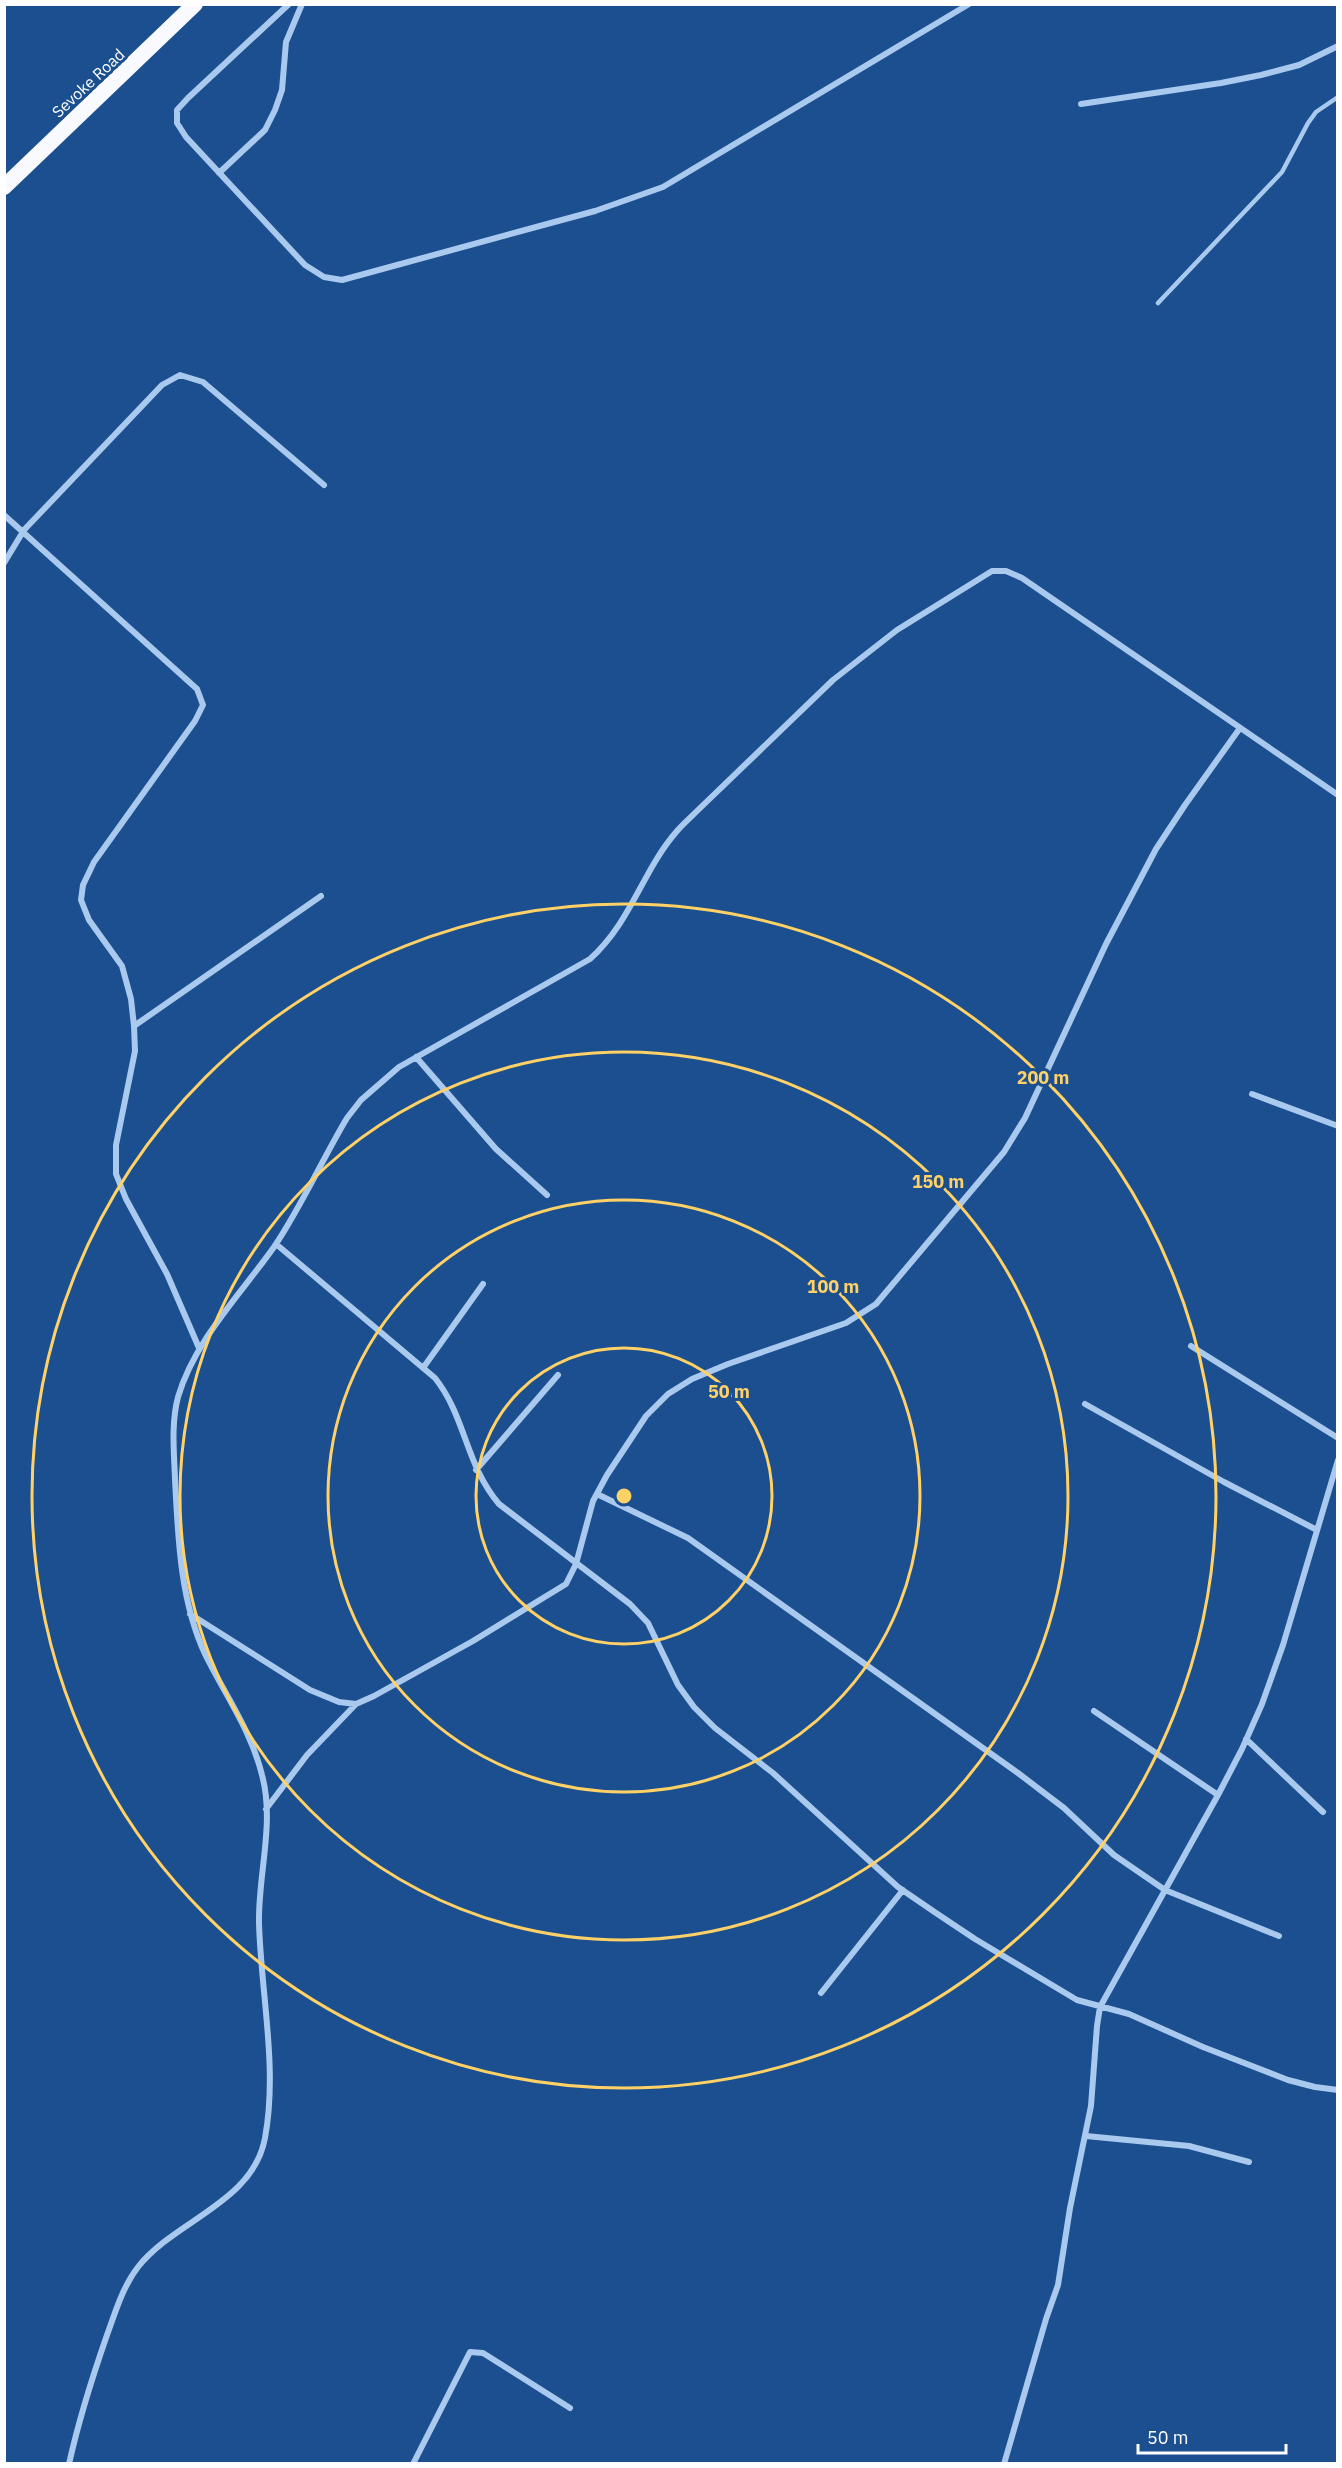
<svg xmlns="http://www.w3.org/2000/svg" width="1342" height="2468" font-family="'IBM Plex Sans',sans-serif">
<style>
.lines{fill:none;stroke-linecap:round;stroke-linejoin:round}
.service{stroke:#a9c9ee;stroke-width:4.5}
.minor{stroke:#a9c9ee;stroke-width:6}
.trunk{stroke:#f8faff;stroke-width:16}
.ring{fill:none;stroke:#ffd166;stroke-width:3}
.labels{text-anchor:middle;stroke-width:6;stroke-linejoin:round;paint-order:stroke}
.street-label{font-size:16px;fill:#fff;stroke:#1b4f8f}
.centre{fill:#ffd166;stroke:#1b4f8f;stroke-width:3}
.ring-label{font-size:18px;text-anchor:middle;font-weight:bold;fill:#ffd166;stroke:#1b4f8f;stroke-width:6;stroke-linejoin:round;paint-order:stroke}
</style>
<rect width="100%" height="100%" fill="#1b4f8f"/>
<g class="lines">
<path class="service" d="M1158,303L1282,172L1308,123L1316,112L1338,97"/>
<path class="minor" d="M289,4L188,98L177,110V123L186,137L305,265L324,277L342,280L595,211L663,187L969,4
M1081,104L1221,83L1261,75L1299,65L1338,46
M219,173L265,130L275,110L282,90L286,42L302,4
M4,515L197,689L203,705L195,721L94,862L83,885L81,900L89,920L122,966L131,999L134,1026L135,1051L116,1145V1174L126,1199L167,1274L199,1348
M4,563L24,530L162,385L180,375L203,382L324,485
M134,1026L321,896
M416,1057L496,1149L547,1195
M1252,1094L1338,1126
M276,1244L435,1378C466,1417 465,1464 499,1504L630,1604L648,1623L678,1685L694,1707L715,1728L773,1773L898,1887L936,1913L975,1939L1077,2000L1129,2014L1203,2047L1288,2080L1315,2087L1338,2090
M1191,1346L1338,1438
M423,1368L483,1284
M1085,1404L1224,1482L1317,1530
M476,1470L558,1375
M597,1494L688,1538L1018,1773L1064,1808L1114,1855L1165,1890L1279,1936
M190,1614L310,1690L339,1702L356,1704L374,1696L473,1641L566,1584L576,1564L593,1501L607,1475L646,1416L668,1394L692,1379L728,1364L846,1323L876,1304L1004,1152L1025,1118L1106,944L1156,849L1185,805L1240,728
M1094,1711L1218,1795
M1246,1739L1323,1812
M266,1809L307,1755L356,1704
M821,1993L903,1890
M1086,2136L1189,2146L1249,2162
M69,2464C79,2419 92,2378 107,2335C115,2313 123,2286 138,2267C175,2220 253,2203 265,2138C278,2068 261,1994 259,1923C258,1874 275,1823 262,1775C251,1730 225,1695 205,1654C180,1600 178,1537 175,1479C174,1451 171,1424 178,1397C195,1340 240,1295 274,1247C301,1207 322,1160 347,1118L361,1100L399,1067L590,959C632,921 642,871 677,831C683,824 690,818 697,811L833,680L897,630L992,571H1006L1022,578L1338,795
M413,2464L470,2352L483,2353L570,2408
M1004,2464L1046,2319L1058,2285L1070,2208L1091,2106L1097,2026L1100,2007L1218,1795L1242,1749L1262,1704L1283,1645L1338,1460"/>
<path class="trunk" d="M4,187L195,4"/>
</g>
<g class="ring">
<circle cx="624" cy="1496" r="148"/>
<circle cx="624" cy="1496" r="296"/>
<circle cx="624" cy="1496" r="444"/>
<circle cx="624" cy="1496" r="592"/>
</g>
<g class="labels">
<g class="street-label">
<text transform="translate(88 83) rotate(-43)" y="6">Sevoke Road</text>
</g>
</g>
<circle cx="624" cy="1496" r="9" class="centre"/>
<g class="ring-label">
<text x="1043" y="1084">200 m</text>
<text x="938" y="1188">150 m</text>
<text x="833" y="1293">100 m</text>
<text x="729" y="1398">50 m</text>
</g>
<rect width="1342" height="2468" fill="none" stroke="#ffffff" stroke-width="12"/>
<path d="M1138 2444v9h148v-9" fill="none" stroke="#ffffff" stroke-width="3"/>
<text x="1147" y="2444" font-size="18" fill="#ffffff" stroke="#1b4f8f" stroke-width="4.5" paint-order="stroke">50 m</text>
</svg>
